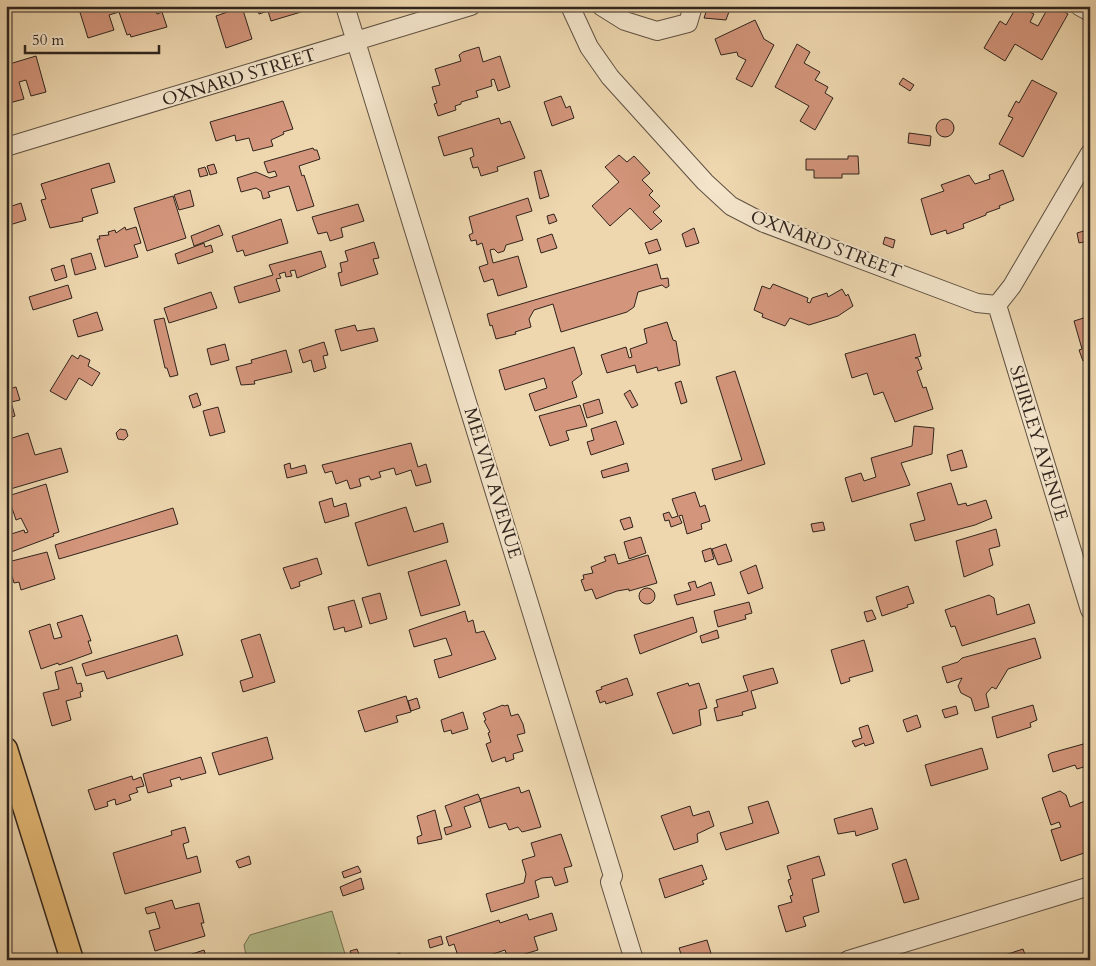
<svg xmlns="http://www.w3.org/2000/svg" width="1096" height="966" font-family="Cardo,serif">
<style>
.green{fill:#b5bf8d;stroke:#727255}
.building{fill:#d3957b;stroke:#2f241d}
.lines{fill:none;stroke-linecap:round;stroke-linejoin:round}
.minor-casing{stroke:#5f5142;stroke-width:20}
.major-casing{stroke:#2f241d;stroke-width:25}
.minor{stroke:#f4e5cb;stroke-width:18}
.major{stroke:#e7bc78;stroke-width:22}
.labels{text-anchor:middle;stroke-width:4;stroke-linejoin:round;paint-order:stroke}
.street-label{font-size:18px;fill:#2f241d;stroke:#f4e5cb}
</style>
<rect width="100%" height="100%" fill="#eed7af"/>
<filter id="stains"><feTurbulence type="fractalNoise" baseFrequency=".004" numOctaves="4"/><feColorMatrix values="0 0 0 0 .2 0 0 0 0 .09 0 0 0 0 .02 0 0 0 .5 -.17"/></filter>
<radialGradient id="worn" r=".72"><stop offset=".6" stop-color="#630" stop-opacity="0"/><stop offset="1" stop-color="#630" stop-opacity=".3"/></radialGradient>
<path class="green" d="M332,911L345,954L326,960H247L244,945L250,935Z"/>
<path class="building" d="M78,6H154L157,14L162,12L167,27L131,37L130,34L127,35L119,12L109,15L114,30L88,38Z
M256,6H299L301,12L271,21L268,11L259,14Z
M708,6H731L726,20L704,18Z
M1017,6L1034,14L1030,22L1038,26L1049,6H1055L1068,14L1042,60L1015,44L1005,61L984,48L1000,21L1006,25Z
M242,7L252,39L226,48L216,16Z
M755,20L764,39L774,45L752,87L736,79L746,60L738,56L737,52L721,55L715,39Z
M797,44L810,52L804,63L820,72L815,80L828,87L825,93L833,98L815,130L800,121L809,106L775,87Z
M479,47L483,62L500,56L510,87L498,91L494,79L491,80L492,86L476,91L478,97L461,102V104L455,106L456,110L438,116L434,104L437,103L432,87L440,85L435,69L461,61L459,55L463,52Z
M36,56L46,92L31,96L26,80L19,82L24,99L6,104V65Z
M903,78L914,85L910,91L899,84Z
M1032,80L1057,93L1023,157L999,144L1013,118L1008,116L1016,101L1019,103Z
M561,96L566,108L570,106L574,118L552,126L544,102Z
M283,101L293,129L283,132L284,134L271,140L273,146L253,151L249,138L236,141L235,135L216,141L210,122Z
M499,118L501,124L510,121L525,158L497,167L498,171L481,176L478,167L473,168L470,158L474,156L472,148L444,156L438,137Z
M936 128a9 9 0 1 1 18 0a9 9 0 1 1-18 0Z
M909,133L931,136L930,146L908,143Z
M313,148L314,150H317L320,159L299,166L302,176L304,175L314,206L297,211L289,186L268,192L270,197L263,199L261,191L256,188L241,192L237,178L256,172L270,178L277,176L275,171L268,173L264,162Z
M619,155L627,162L634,156L650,173L642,180L653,191L649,195L660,206L653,212L662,221L651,230L630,208L610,226L592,206L619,182L605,167Z
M848,156H858L859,174H842V178H814V170H806V159H848Z
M109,163L115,182L91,189L98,213L82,218L83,221L50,228L41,200L46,199L41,184Z
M214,164L217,173L210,175L207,166Z
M205,167L208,175L200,177L198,169Z
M541,170L549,196L540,199L534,172Z
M1003,170L1014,200L999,206L1000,208L986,213V215L963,224L964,228L947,234L946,230L931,235L921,199L944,191L941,185L969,175L975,184L990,179L989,175Z
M190,190L194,206L179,210L174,195Z
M173,196L186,238L147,251L134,208Z
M528,198L532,211L516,216L523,240L506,245L504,251L498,253L494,249L490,250L493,263L518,256L527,287L498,296L493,279L484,282L479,267L488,264L482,243L477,245L476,240L471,241L469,235L473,233L469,217Z
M21,203L26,220L6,226V208Z
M358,204L364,221L341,228L343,237L330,241L327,232L318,234L312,217Z
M554,214L557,221L549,224L547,216Z
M281,219L288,243L245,256L243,250L237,252L232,236Z
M219,225L223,235L194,246L191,236Z
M125,227L126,230L136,227L141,243L134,245L138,257L105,267L97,239H100L99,236L109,235L108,232L115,230L116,233Z
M694,228L699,243L686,247L682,234Z
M1087,230L1089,241L1079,243L1077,233Z
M552,234L557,248L541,253L537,239Z
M885,237L895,240L893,248L883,244Z
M657,239L661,250L649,254L645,243Z
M374,242L379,258L373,259L378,274L341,286L338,273L342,272L340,263L348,261L345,251Z
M204,243L205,247L211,245L213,252L178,264L175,254Z
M321,251L326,267L297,278L295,270L290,271L292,276L286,277L285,272L279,274L281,278L276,279L280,291L239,303L234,287L273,275L269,265Z
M91,253L96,269L75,275L71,259Z
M657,264L661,279L668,278L669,286L666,288L662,285L638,292L634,307L627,312L561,332L553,304L534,310L529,319L531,327L515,332L516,334L496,339L492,325L490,326L487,314Z
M64,265L67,277L55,281L51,269Z
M773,284L808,298L807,302L810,303L812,298L827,293L828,297L842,289L846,296L848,294L853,306L838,316L809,325L790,318L785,326L762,317L763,314L754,310L762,286L770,289Z
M68,285L72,298L33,310L29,297Z
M211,292L217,308L169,323L164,308Z
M97,312L103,330L78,337L73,320Z
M1090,316V359L1083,361L1079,350L1082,349L1074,321Z
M164,318L178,375L170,377L167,368H165L154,320Z
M667,322L673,340L676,341L680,365L658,371L657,367L637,373L635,365L607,373L601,355L626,347L629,358L632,357L630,349L647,343L644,329Z
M355,325L357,331L374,328L378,341L341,351L335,330Z
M915,334L921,356L915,358H918L922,369L917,371L923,388L926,387L933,409L895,422L883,392L874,395L867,373L852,378L845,354Z
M324,342L328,355L323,356L326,368L314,372L311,360L303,363L299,350Z
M225,344L229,360L211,365L207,349Z
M574,347L582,374L572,382L577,397L535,411L529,394L547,388L544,378L505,390L499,370Z
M286,350L292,372L254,381L255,384L241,385L236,367L252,363L251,360Z
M72,355L78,359L80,355L90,360L88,366L100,373L92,386L79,378L66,400L50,391Z
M735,371L765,464L715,480L712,469L742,460L716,377Z
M6,379L9,389L16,387L20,400L11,402L15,416L6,419Z
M681,381L687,402L681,404L675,383Z
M630,390L638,405L632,408L624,394Z
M197,393L201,405L193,408L189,396Z
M599,399L603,413L587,418L583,404Z
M580,405L587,426L566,431L569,440L550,446L539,416Z
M218,407L225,432L210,436L203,411Z
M616,421L624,444L591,455L587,442L594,440L591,429Z
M914,426L934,428L932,454L901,463L910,485L852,502L845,478L861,473L864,481L876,477L871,458L912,446Z
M120,429L126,430L128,436L124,440L118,439L116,433Z
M28,433L35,455L61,448L68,472L7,490L6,440Z
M411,443L418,467L426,464L431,482L416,486L411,470L396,475L394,468L379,472L381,477L371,480L369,476L359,479L361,486L350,489L347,480L336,484L332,471L325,473L322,465Z
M962,450L967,467L951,471L947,455Z
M290,463L291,469L305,465L307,473L287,478L284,465Z
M627,463L629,471L603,478L601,471Z
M951,483L958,505L966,503L967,506L986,500L992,518L975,525L915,541L910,524L925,520L917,493Z
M46,484L59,532L53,534L54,536L11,552L6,545V533L8,535L24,530L25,533L28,532L21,518L16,520L8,496Z
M695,492L700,507L705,505L710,521L701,524L702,529L687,534L682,515L679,516L682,523L671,527L669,520L665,521L663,514L669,512L672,518L678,516L672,499Z
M332,498L334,507L346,503L349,516L325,523L319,502Z
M406,507L414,532L443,523L448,542L368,566L355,523Z
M173,508L178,524L59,559L55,545Z
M630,517L633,527L624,530L620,520Z
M823,522L825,530L813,532L811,524Z
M996,529L1000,546L989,549L993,565L964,577L956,541Z
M641,537L646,553L629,559L624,542Z
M726,544L732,561L718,565L712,549Z
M711,548L714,559L705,562L702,551Z
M47,552L55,579L21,590L19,582L14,583L8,562Z
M615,554L618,564L648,555L657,583L629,591V589L617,591L596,599L592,589L585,591L581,580L584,579L583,575L593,573L591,567L606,561L604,557Z
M317,558L322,574L299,582L300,586L291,589L283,568Z
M446,560L460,605L421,616L408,572Z
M756,565L763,588L748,594L740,572Z
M695,581L697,588L711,582L715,595L677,605L674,595L691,590L688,583Z
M908,586L914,603L907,605L908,607L882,616L876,597Z
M639 596a8 8 0 1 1 16 0a8 8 0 1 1-16 0Z
M380,593L387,619L370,624L362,598Z
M989,595L994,598L997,615L1029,604L1035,623L962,646L955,626L951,627L945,610Z
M354,600L362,627L345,632L344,627L334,630L328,607Z
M749,602L752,613L745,615L746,619L718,627L714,611Z
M872,610L876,619L867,622L864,612Z
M465,611L468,622L473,620L476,633L484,631L496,659L439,678L434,660L452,655L446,638L414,647L409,630Z
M82,615L91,641H88L92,653L59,665L58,663L41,669L29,631L50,624L54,639L62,637L57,623Z
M693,617L697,632L640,654L634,635Z
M717,630L719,638L702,643L700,636Z
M260,634L275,682L243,692L240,681L253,677L241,640Z
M177,635L183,655L107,679L104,671L86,676L82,664Z
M1035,638L1041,658L1008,669L996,689L992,687L986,694L989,707L975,711L971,698L961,693L958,686L962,678L947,683L942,667L958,662L962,658Z
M864,640L873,671L849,678L850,681L841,684L831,650Z
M72,667L77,684L81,683L83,691L80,692L81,697L66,701L71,720L52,726L43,693L59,689L55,672Z
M773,668L778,683L751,691L756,708L742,712L743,715L717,721L714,708L718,707L716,700L748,691L743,676Z
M627,678L633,695L606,704L605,701L600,703L596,691L602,689L601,687Z
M688,683L689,686L699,683L707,708L699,710L701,725L673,734L657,693Z
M406,696L411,712L396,716L398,722L365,732L358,711Z
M417,698L420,708L411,711L408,701Z
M503,705L504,706L508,705L511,716L518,714L523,724L525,733L517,735L523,751L513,754L514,759L506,762L505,757L492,762L486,744L491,742L488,733L490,732L484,721L486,720L483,713Z
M1033,705L1037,720L1030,723L1031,727L997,738L992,717Z
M956,706L958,714L945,718L942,710Z
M463,712L468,729L452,734L451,730L444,732L441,720Z
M917,715L921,727L907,732L903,720Z
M868,725L874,743L865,746L864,743L855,747L852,741L862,738L859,728Z
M267,737L273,759L219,775L212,753Z
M1087,743L1090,765L1077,769L1075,765L1053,772L1048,755L1051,753Z
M982,748L988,769L931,786L925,765Z
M201,757L206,773L181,780L180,777L170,780L172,786L148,793L143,774Z
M132,776L133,780L141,777L144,786L136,788L138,792L129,795L131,800L116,805L115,799L107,802L108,806L95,810L88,790Z
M519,787L521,793L529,790L541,827L522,832L518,827L509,830L506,823L489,828L480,799Z
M1060,791L1066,795L1070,807L1090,799V851L1061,861L1051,830L1061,827L1059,822L1051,825L1042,798Z
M478,794L481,801L464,807L471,827L446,835L444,828L452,826L445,806Z
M768,801L779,833L726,850L720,833L753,823L748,807Z
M690,806L693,816L709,811L714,826L697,834L698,842L674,850L661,816Z
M872,808L878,829L856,836L855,831L838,834L834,819Z
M435,810L442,839L418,844L417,837L422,835L417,816Z
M185,827L189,842L183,844L187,859L197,856L201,872L125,894L113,853L172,835L171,831Z
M561,834L572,866L564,868L568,882L555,886L552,877L542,878L535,881L539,897L491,912L486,894L524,883L526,874L522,860L535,856L531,843Z
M249,856L251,864L239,868L236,861Z
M819,856L825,875L812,879L819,912L803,917L806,926L786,932L778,906L792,902L790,896L793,895L788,880L791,879L787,866Z
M906,859L919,899L904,903L892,864Z
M702,865L707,879L702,881L704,884L665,898L659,879Z
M358,866L361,872L344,878L342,872Z
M361,878L364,889L343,896L340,887Z
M172,900L175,909L199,903L204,923H201L205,936L155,951L149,931L160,928L155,912L147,914L145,908Z
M552,913L557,930L534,937L538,950L508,959L505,950L484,957L485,960H472L470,955L459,959L454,944L449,946L446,937L499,920L500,923L527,914L529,920Z
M441,936L443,944L430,948L428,940Z
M707,940L713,960H683L679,948Z
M357,949L360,957L354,960L350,951Z
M1023,949L1027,960H990Z
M204,950L207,960H174Z
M400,953L402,960H379Z"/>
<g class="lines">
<defs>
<path id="minor" d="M345,6L613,876L610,882L634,960
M570,6L589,47L610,77L705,182L731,206L764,223L977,303L997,305
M601,6L625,21L657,31L688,23L693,6
M1079,6L1090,12
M6,147L471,6
M997,305L1090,610
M997,305L1012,286L1090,153
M848,960L1090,886"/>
<path id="major" d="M6,749L72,960"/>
</defs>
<use href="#minor" class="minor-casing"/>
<use href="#major" class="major-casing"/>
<use href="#minor" class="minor"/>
<use href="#major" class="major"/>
</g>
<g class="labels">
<g class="street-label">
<text transform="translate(239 77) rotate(-17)" y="6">OXNARD STREET</text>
<text transform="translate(826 244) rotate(21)" y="6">OXNARD STREET</text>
<text transform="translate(1039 443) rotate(73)" y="6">SHIRLEY AVENUE</text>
<text transform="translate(493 483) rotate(73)" y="6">MELVIN AVENUE</text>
</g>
</g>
<rect width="1096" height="966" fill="none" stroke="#eed7af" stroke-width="25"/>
<rect x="8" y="8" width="1081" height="951" fill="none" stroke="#2f241d" stroke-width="2.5"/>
<rect x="12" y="12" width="1071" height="941" fill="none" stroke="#2f241d"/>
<path d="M25 45v8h134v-8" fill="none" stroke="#2f241d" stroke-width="2.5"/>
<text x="32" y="45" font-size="15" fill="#2f241d" stroke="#f4e5cb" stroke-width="4" paint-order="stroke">50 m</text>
<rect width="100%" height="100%" filter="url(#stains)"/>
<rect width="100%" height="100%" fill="url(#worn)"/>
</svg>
